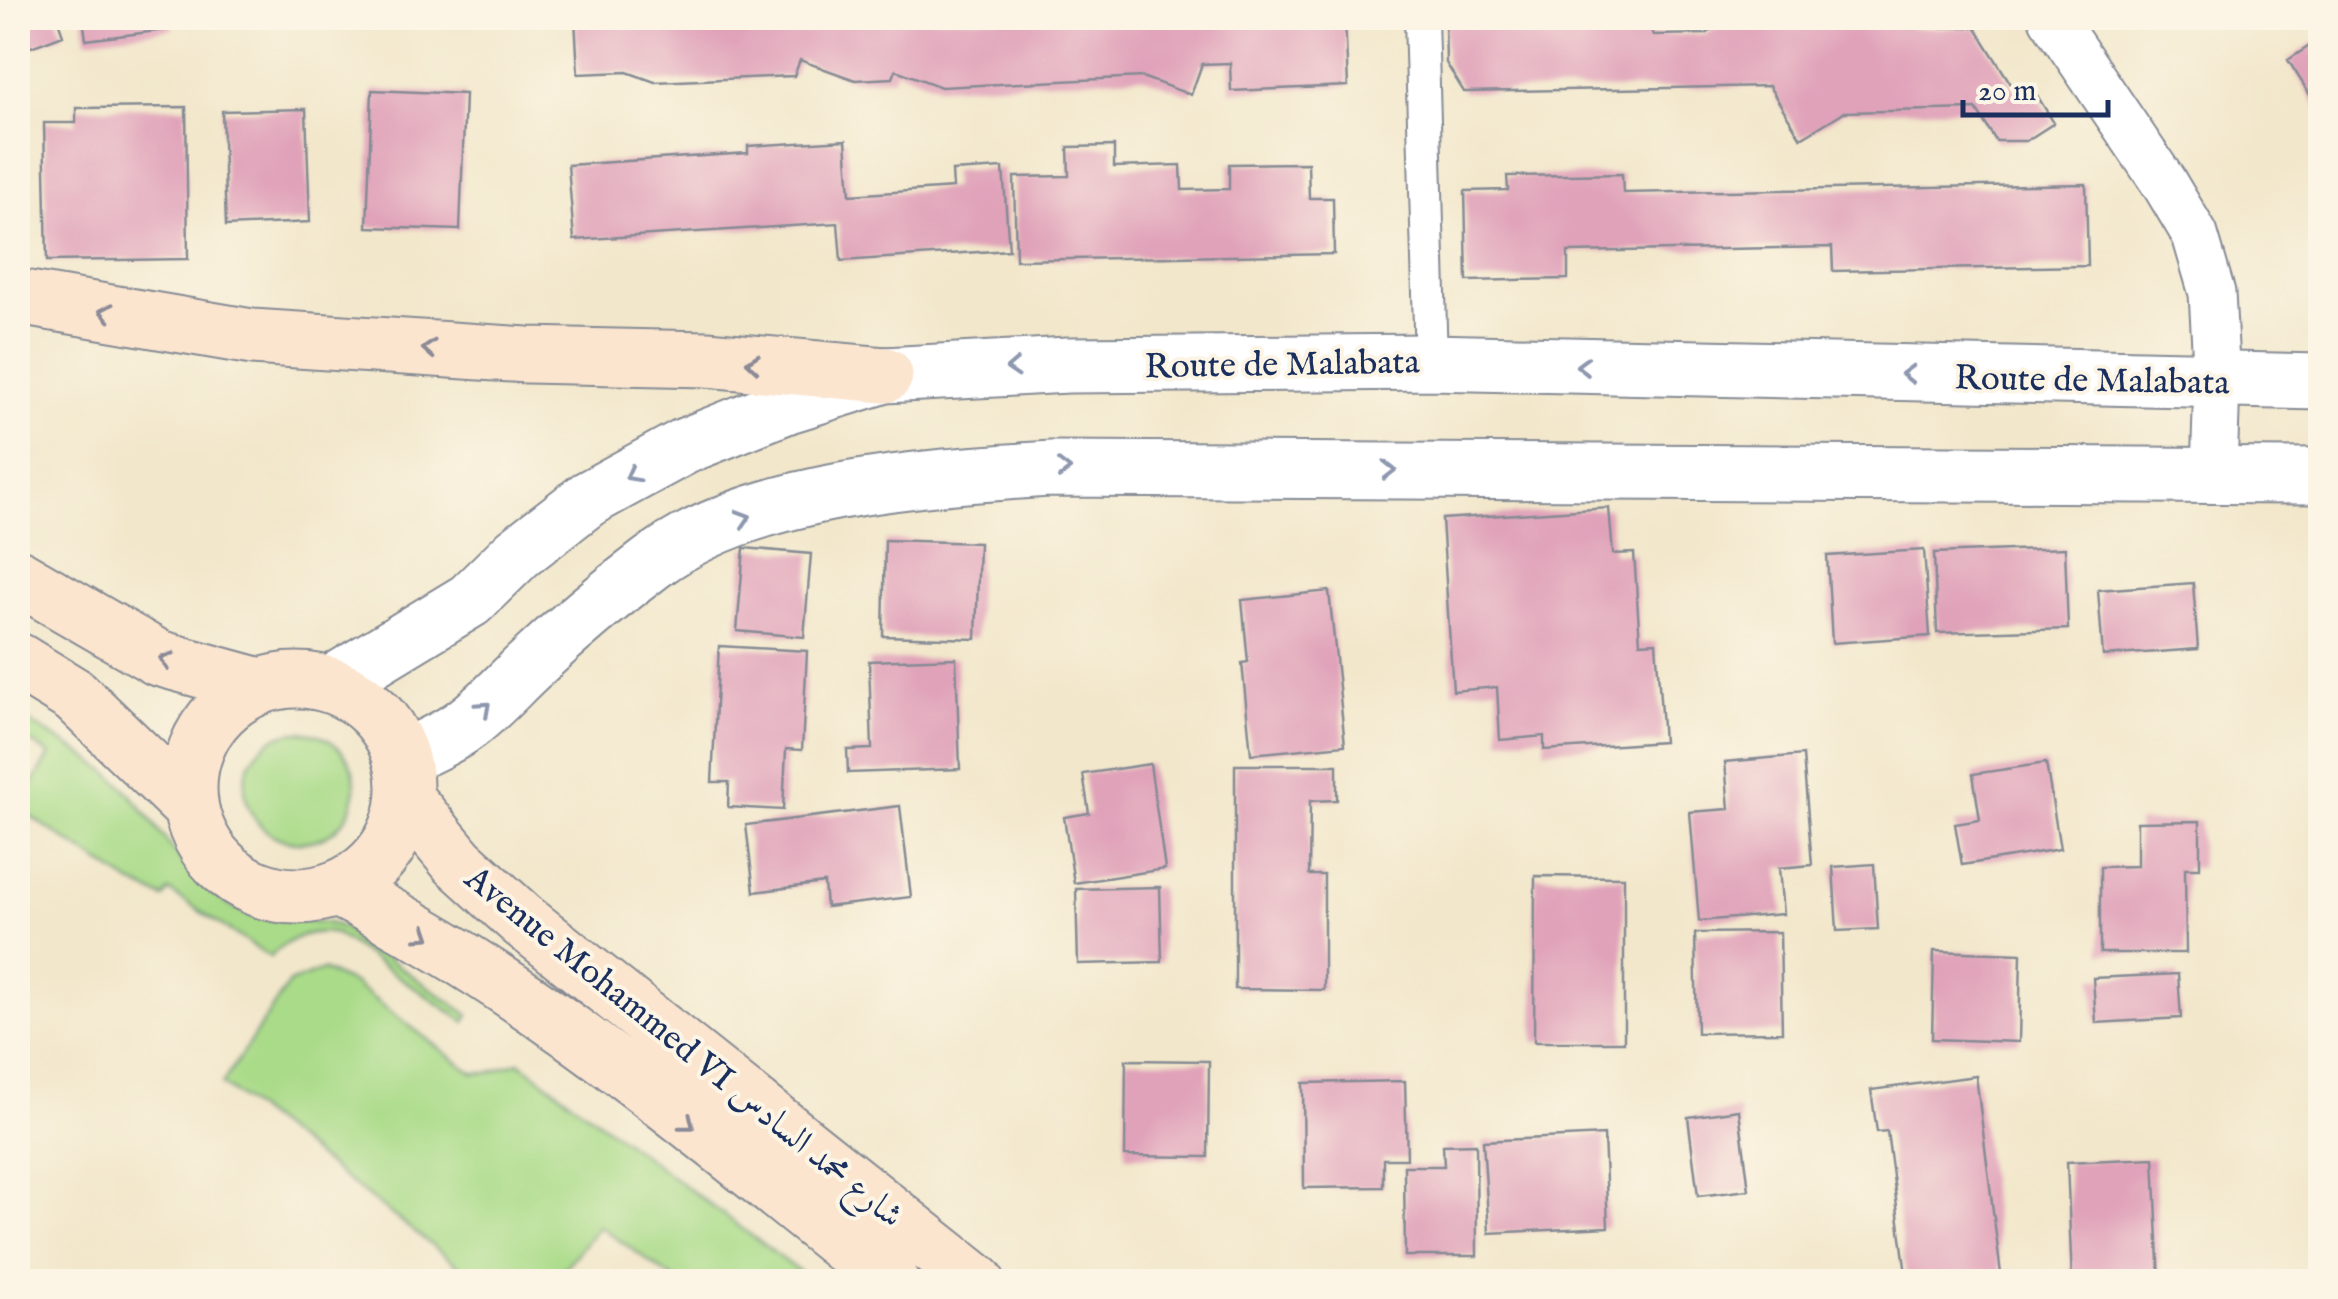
<svg xmlns="http://www.w3.org/2000/svg" width="2338" height="1299" font-family="'IM FELL English',Amiri,serif">
<style>
.green{fill:#aadb89;stroke:#628574;stroke-width:2.5}
.building{fill:#e0a2b9}
.lines{fill:none;stroke-linecap:round;stroke-linejoin:round}
.pedestrian-casing{stroke:#868b94;stroke-width:36}
.minor-casing{stroke:#868b94;stroke-width:49}
.tertiary-casing{stroke:#868b94;stroke-width:59}
.secondary-casing{stroke:#868b94;stroke-width:59}
.pedestrian{stroke:#fff;stroke-width:32}
.minor{stroke:#fff;stroke-width:45}
.tertiary{stroke:#fff;stroke-width:55}
.secondary{stroke:#fbe5cf;stroke-width:55}
.oneway{stroke:#8b8a96}
.oneway2{stroke:#8d97ae}
.labels{text-anchor:middle;stroke-width:8;stroke-linejoin:round;paint-order:stroke}
.street-label{font-size:35px;fill:#1b2f5e;stroke:#fcf5e5}
</style>
<rect width="100%" height="100%" fill="#fcf5e5"/>
<filter id="ink" filterUnits="userSpaceOnUse"><feTurbulence type="fractalNoise" baseFrequency=".01" numOctaves="2"/><feDisplacementMap in="SourceGraphic" scale="20" xChannelSelector="R" yChannelSelector="G"/><feConvolveMatrix kernelMatrix="1 2 1 2 8 2 1 2 1" color-interpolation-filters="sRGB"/></filter>
<filter id="wash" filterUnits="userSpaceOnUse"><feTurbulence type="fractalNoise" baseFrequency=".0048" numOctaves="4" result="noise"/><feDisplacementMap in="SourceGraphic" scale="40" xChannelSelector="R" yChannelSelector="G"/><feGaussianBlur stdDeviation="2.25" result="paint"/><feColorMatrix in="noise" values="0 0 0 0 0 0 0 0 0 0 0 0 0 0 0 0 0 1.4 0 .05"/><feComposite in="paint" operator="in"/></filter>
<g filter="url(#wash)">
<rect width="100%" height="100%" fill="#f2e7cb"/>
<path class="green" d="M18,715C51,737 92,756 121,784C160,823 185,883 236,909C269,926 307,915 342,927L469,1015L465,1022L336,934C310,928 289,938 270,957L169,891L164,898L131,883L18,808L50,755L18,734Z
M245 787a55 55 0 1 1 110 0a55 55 0 1 1-110 0Z
M322,970L353,983L472,1073H488L519,1062L812,1281H765L753,1275L726,1276L715,1281H677L599,1226L554,1281H478L222,1084L289,983Z"/>
<g id="blocks">
<path class="building" d="M18,18H57L63,35L18,52Z
M83,18H172L173,29L86,40Z
M575,18H1345L1348,86L1231,91L1230,63L1202,64L1191,95L1142,77L941,87L896,70L893,78L855,80L800,60L794,76L655,82L627,72L578,74Z
M1445,18H1643L1654,35L1706,34L1715,28L1915,24L1909,28L1975,27L2016,92H2035L2054,123L2026,141H1996L1976,109L1844,112L1801,138L1769,86L1464,92L1446,63Z
M2320,39V111L2288,60Z
M372,90L465,94L460,230L367,227Z
M186,107L188,259L47,261L44,123H76V108Z
M306,109L310,222L226,226L222,111Z
M846,140L850,195L953,188L952,171L1003,168L1009,250L841,261L838,223L574,240L568,165L748,153V146Z
M1114,146V167L1181,165L1182,190L1229,189V164L1308,163L1309,198H1333L1334,254L1016,260L1014,177L1069,176L1068,147Z
M1622,174L1623,193L2086,184L2088,266L1833,271L1832,247L1568,252V279L1467,281L1465,191L1508,190L1507,176Z
M1609,508L1613,554L1634,553L1640,643L1656,642L1663,742L1544,750V736L1500,740L1497,687L1453,691L1442,519Z
M885,540L979,543L976,639L883,636Z
M744,548L811,554L804,637L737,631Z
M2065,548L2068,629L1937,633L1934,553Z
M1924,550L1930,636L1832,643L1827,556Z
M2193,583L2198,649L2103,656L2098,590Z
M1329,591L1345,745L1251,754L1242,663L1248,662L1242,600Z
M719,646L807,651L802,750L786,749L783,810L728,807L729,782H712Z
M956,658L960,769L848,773L847,750L872,749L869,661Z
M1803,755L1812,865L1779,868L1783,914L1699,921L1690,812L1729,809L1725,762Z
M2046,763L2060,849L1962,865L1955,824L1980,820L1973,774Z
M1150,764L1165,869L1074,883L1064,817L1089,813L1083,774Z
M1235,765H1337V800L1310,801L1309,875H1324V990L1235,989Z
M900,806L911,897L826,907L824,883L754,892L746,825Z
M2200,821V868H2185L2186,953H2100V867L2137,866V822Z
M1874,864L1878,929L1837,931L1833,867Z
M1535,876L1624,877V1042H1534Z
M1160,887L1162,962L1078,964L1076,889Z
M1780,932L1782,1032L1697,1033L1695,933Z
M1934,951L2021,954L2019,1042L1932,1039Z
M2178,974L2181,1018L2096,1023L2093,978Z
M1126,1060L1209,1061L1208,1157L1125,1156Z
M1976,1076L2002,1282H1907L1887,1131L1877,1132L1871,1090Z
M1405,1081L1407,1159H1383V1187L1304,1188L1303,1083Z
M1739,1110L1749,1190L1698,1196L1688,1117Z
M1604,1135L1608,1227L1489,1233L1483,1141Z
M1476,1144L1477,1256H1405L1404,1166H1444L1443,1145Z
M2154,1158L2160,1282L2072,1281L2067,1162Z"/>
</g>
</g>
<g filter="url(#ink)">
<use href="#blocks" fill-opacity="0" stroke="#868b94" stroke-width="2.5"/>
<g class="lines">
<defs>
<path id="pedestrian" d="M1421,18L1431,362"/>
<path id="minor" d="M2052,18L2164,183L2195,235L2212,293L2217,382L2214,473"/>
<path id="tertiary" d="M330,685L470,600L518,553L588,499L685,446L788,405L885,375L1068,365L1431,362L2320,382
M401,759C421,749 444,740 462,727C487,710 508,685 530,665C569,628 610,594 653,562C755,487 928,477 1051,469L2320,476"/>
<path id="secondary" d="M18,297L252,337L527,355L707,359L885,375
M18,577L158,658L260,686
M18,661L75,696L190,807
M189 788a108 108 0 1 1 216 0a108 108 0 1 1-216 0Z
M405,798L458,862L523,921L977,1282
M338,889C539,988 715,1144 891,1282"/>
</defs>
<use href="#pedestrian" class="pedestrian-casing"/>
<use href="#minor" class="minor-casing"/>
<use href="#tertiary" class="tertiary-casing"/>
<use href="#secondary" class="secondary-casing"/>
<use href="#pedestrian" class="pedestrian"/>
<use href="#minor" class="minor"/>
<use href="#tertiary" class="tertiary"/>
<use href="#secondary" class="secondary"/>
</g>
<defs><path id="oneway-chevron" d="M-2-3.5L2.5 0L-2 3.5" fill="none" stroke-width="1.6" stroke-linecap="round" stroke-linejoin="round" transform="scale(2.5)"/></defs>
<g class="oneway">
<use href="#oneway-chevron" transform="translate(106 312) rotate(-170)"/>
<use href="#oneway-chevron" transform="translate(429 349) rotate(-176)"/>
<use href="#oneway-chevron" transform="translate(753 363) rotate(-175)"/>
<use href="#oneway-chevron" transform="translate(166 660) rotate(-160)"/>
<use href="#oneway-chevron" transform="translate(424 935) rotate(33)"/>
<use href="#oneway-chevron" transform="translate(688 1124) rotate(38)"/>
</g>
<g class="oneway2">
<use href="#oneway-chevron" transform="translate(1583 366) rotate(-179)"/>
<use href="#oneway-chevron" transform="translate(1013 368) rotate(177)"/>
<use href="#oneway-chevron" transform="translate(1908 374) rotate(-179)"/>
<use href="#oneway-chevron" transform="translate(1064 469)"/>
<use href="#oneway-chevron" transform="translate(1389 470)"/>
<use href="#oneway-chevron" transform="translate(632 475) rotate(152)"/>
<use href="#oneway-chevron" transform="translate(744 518) rotate(-18)"/>
<use href="#oneway-chevron" transform="translate(484 708) rotate(-42)"/>
</g>
</g>
<g class="labels">
<g class="street-label">
<text transform="translate(1282 363) rotate(-1)" y="12">Route de Malabata</text>
<text transform="translate(2092 379) rotate(1)" y="12">Route de Malabata</text>
<text transform="translate(685 1046) rotate(39)" y="12">Avenue Mohammed VI شارع محمد السادس</text>
</g>
</g>
<rect width="2338" height="1299" fill="none" stroke="#fcf5e5" stroke-width="60"/>
<path d="M1963 100v15h145v-15" fill="none" stroke="#1b2f5e" stroke-width="5"/>
<text x="1978" y="100" font-size="30" fill="#1b2f5e" stroke="#fcf5e5" stroke-width="8" paint-order="stroke">20 m</text>
</svg>
